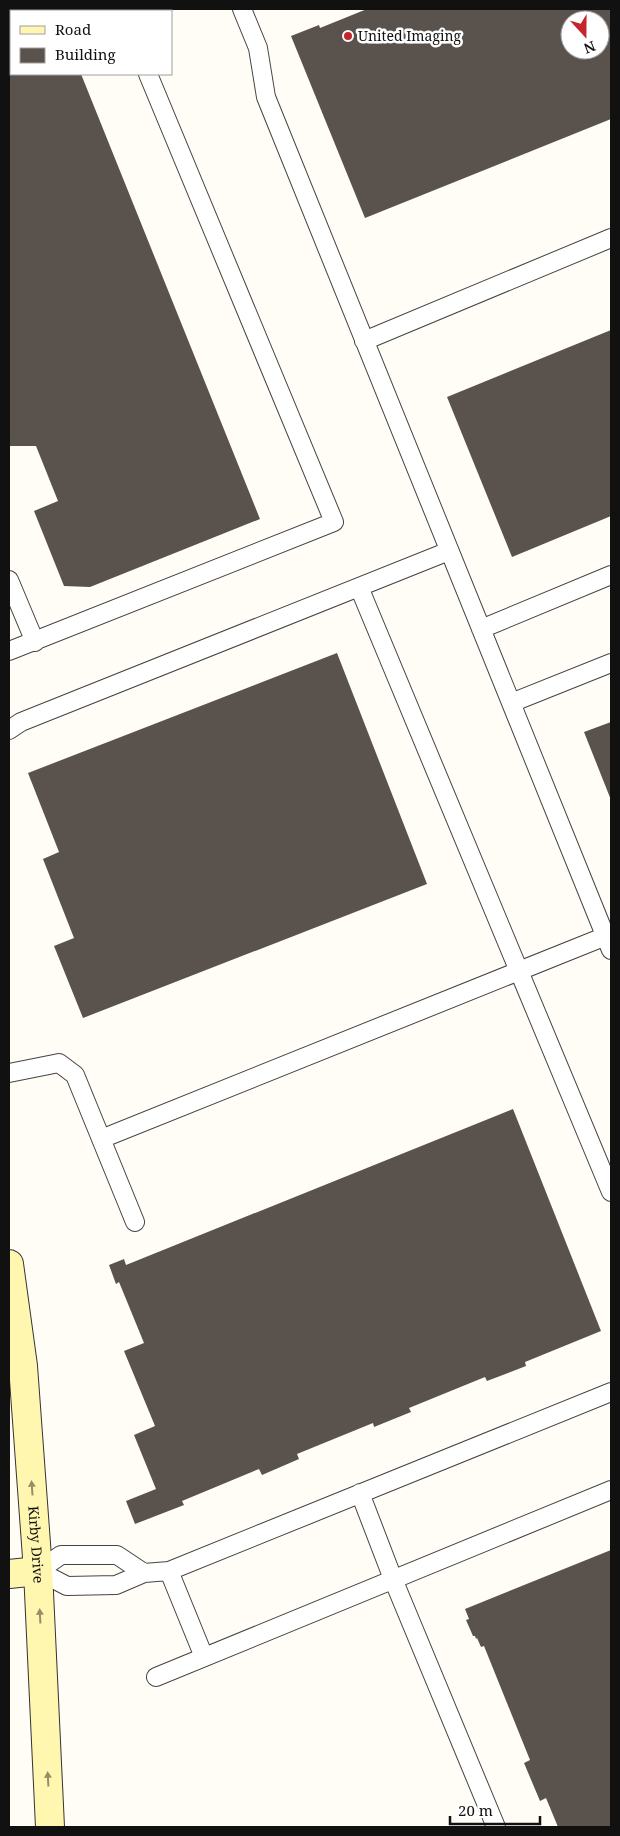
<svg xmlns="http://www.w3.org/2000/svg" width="620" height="1836" font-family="'Noto Serif',serif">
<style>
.building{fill:#5a524d;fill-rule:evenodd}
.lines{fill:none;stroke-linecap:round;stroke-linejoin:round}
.service-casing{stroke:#444;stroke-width:20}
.secondary-casing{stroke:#333;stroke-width:30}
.service{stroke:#fff;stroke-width:18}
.secondary{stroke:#fff6b0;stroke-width:28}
.oneway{fill:#948f68}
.poi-dot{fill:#c4262e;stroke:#fff;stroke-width:2}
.labels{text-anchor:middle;stroke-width:5;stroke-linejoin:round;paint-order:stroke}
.poi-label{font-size:14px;fill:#111;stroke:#fff;text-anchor:start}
.street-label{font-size:14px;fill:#111;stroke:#fff}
</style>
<rect width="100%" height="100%" fill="#fffdf5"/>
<path class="building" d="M367,9H611V119L365,218L291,36L319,25L320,28ZM570,20H600V50H570Z
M11,73L81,74L260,519L90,587L64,586L34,511L58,501L36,446H9V74Z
M611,330V516L512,557L447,397Z
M337,653L427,884L83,1018L54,946L74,938L43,859L59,852L28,773Z
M611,722V800L584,732Z
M513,1109L601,1331L525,1362L526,1366L487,1381L485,1377L409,1408L411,1412L374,1427L373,1423L297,1454L299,1459L262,1475L259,1469L182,1501L184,1505L135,1524L126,1501L156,1489L134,1435L155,1426L124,1351L144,1343L119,1282L116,1284L109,1265L124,1259L126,1265Z
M611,1550V1827H558L546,1798L540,1801L524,1763L530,1760L484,1646L481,1647L477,1638L476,1639L475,1636H473L466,1620L469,1619L465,1609Z"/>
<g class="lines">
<defs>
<path id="service" d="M121,9L122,11
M242,9L258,48L266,97L611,950
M72,11L78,9
M9,37L11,36
M364,341L611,238
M9,580L35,642
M359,587L611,1192
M481,629L611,575
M9,651L334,522L148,74
M511,703L611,663
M9,730L21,722L449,551
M9,1073L59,1063L75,1075L135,1222
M101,1139L606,936
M360,1493L393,1579L496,1827
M61,1555H117L144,1573L116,1585L67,1586L38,1571Z
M169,1571L204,1657
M144,1573L169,1571L611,1392
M156,1677L611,1490"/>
<g id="secondary">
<path id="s1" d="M9,1264L23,1366L38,1571L50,1827"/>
<path d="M9,1574L38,1571"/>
</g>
</defs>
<use href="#service" class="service-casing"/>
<use href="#secondary" class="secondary-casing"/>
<use href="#service" class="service"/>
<use href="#secondary" class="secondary"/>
</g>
<defs><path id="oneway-solid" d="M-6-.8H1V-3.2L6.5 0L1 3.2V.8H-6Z" transform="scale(1.25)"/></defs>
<g class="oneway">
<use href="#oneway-solid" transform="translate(32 1488) rotate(-94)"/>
<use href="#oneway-solid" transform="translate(40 1616) rotate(-93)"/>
<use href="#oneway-solid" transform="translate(48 1779) rotate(-93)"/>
</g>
<circle class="poi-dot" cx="348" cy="36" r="5"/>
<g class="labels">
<g class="poi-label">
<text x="358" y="41">United Imaging</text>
</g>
<g class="street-label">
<text dy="5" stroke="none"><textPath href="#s1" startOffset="282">Kirby Drive</textPath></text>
</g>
</g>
<rect width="620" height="1836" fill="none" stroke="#111111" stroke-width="20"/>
<rect x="10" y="10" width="162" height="65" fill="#ffffff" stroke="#a0a0a0"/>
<rect x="20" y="26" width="25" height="8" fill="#fff6b0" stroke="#a0a0a0"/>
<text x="55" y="35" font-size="15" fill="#111111">Road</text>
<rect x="20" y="48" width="25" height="15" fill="#5a524d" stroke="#a0a0a0"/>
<text x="55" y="60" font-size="15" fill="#111111">Building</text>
<g transform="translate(585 35) rotate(159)"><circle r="24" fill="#ffffff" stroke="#a0a0a0"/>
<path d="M0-4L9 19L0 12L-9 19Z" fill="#c4262e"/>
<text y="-8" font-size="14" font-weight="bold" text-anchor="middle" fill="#111111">N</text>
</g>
<path d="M450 1816v8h90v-8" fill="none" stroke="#111111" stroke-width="2.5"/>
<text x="458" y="1816" font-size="15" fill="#111111" stroke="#ffffff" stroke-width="4" paint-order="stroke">20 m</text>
</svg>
